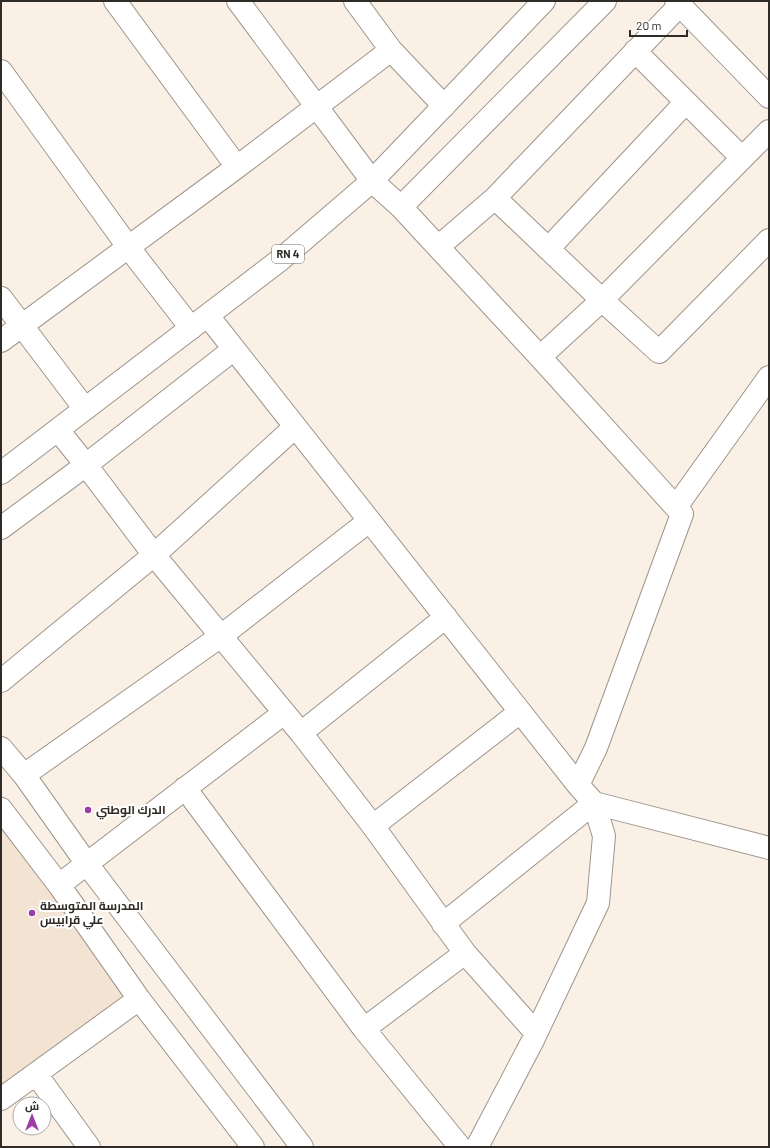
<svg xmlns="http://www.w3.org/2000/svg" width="770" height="1148" font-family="Barlow,Cairo,sans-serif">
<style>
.built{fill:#f3e3d3}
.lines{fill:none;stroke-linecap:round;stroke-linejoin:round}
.minor-casing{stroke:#9e948b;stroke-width:24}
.major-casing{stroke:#9e948b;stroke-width:24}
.minor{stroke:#fff;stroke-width:22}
.major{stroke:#fff;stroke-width:22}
.poi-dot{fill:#9c3da7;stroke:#fff;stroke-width:1.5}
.labels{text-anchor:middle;stroke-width:4;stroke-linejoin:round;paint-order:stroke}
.shield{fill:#fff;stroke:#6d6b68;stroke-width:1}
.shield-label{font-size:11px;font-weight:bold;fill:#2f2b27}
.poi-label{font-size:12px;font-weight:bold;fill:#2f2b27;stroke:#fff;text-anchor:start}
</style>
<rect width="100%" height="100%" fill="#faf0e6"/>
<path class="built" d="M1,827L127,998L1,1089Z"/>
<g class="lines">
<defs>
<path id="minor" d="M115,1L237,167
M238,1L372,181L401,207L438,247L540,357L682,514L596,748L578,785
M355,1L391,50L444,106
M676,1L769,97
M635,51L742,158
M1,71L129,248L191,328
M495,198L680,5
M401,207L605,1
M438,247L495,198L602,300L659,352L769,240
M548,249L686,102
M1,298L85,409
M208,316L578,785L594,803L604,836L598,903L532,1042L477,1147
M1,341L237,167L391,50
M540,357L602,300L769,131
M58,430L86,465L154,555L301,733L373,826L465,953L536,1033
M676,507L769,377
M1,528L86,465L234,349
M1,681L154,555L295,427
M301,733L446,617
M1,748L24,775L87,864L302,1147
M24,775L221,636L369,521
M185,788L364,1029L460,1147
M1,809L59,885L139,999L253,1147
M373,826L520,712
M59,885L284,713
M443,924L594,803L769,848
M364,1029L465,953
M36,1074L89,1147
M1,1099L139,999"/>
<path id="major" d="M1,473L280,260L372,181L544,1"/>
</defs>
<use href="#minor" class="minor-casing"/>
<use href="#major" class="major-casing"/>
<use href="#minor" class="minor"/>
<use href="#major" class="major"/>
</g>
<g class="poi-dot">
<circle cx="88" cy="810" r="4"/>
<circle cx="32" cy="913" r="4"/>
</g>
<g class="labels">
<rect class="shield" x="272" y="245" width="32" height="18" rx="3"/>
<g class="shield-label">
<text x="288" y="258">RN 4</text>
</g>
<g class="poi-label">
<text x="96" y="814">الدرك الوطني</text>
<text x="40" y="910">المدرسة المتوسطة<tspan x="40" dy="14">علي قرابيس</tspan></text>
</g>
</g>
<rect width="770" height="1148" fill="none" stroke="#2f2b27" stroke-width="4"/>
<g transform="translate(32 1116)"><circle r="19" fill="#ffffff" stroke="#acaaa9"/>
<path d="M0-3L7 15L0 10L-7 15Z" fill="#9c3da7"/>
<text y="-6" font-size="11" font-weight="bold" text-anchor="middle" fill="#2f2b27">ش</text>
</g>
<path d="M630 30v6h57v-6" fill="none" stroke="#2f2b27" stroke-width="2"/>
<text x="636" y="30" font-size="12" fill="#2f2b27" stroke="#ffffff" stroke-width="3" paint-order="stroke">20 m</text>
</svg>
